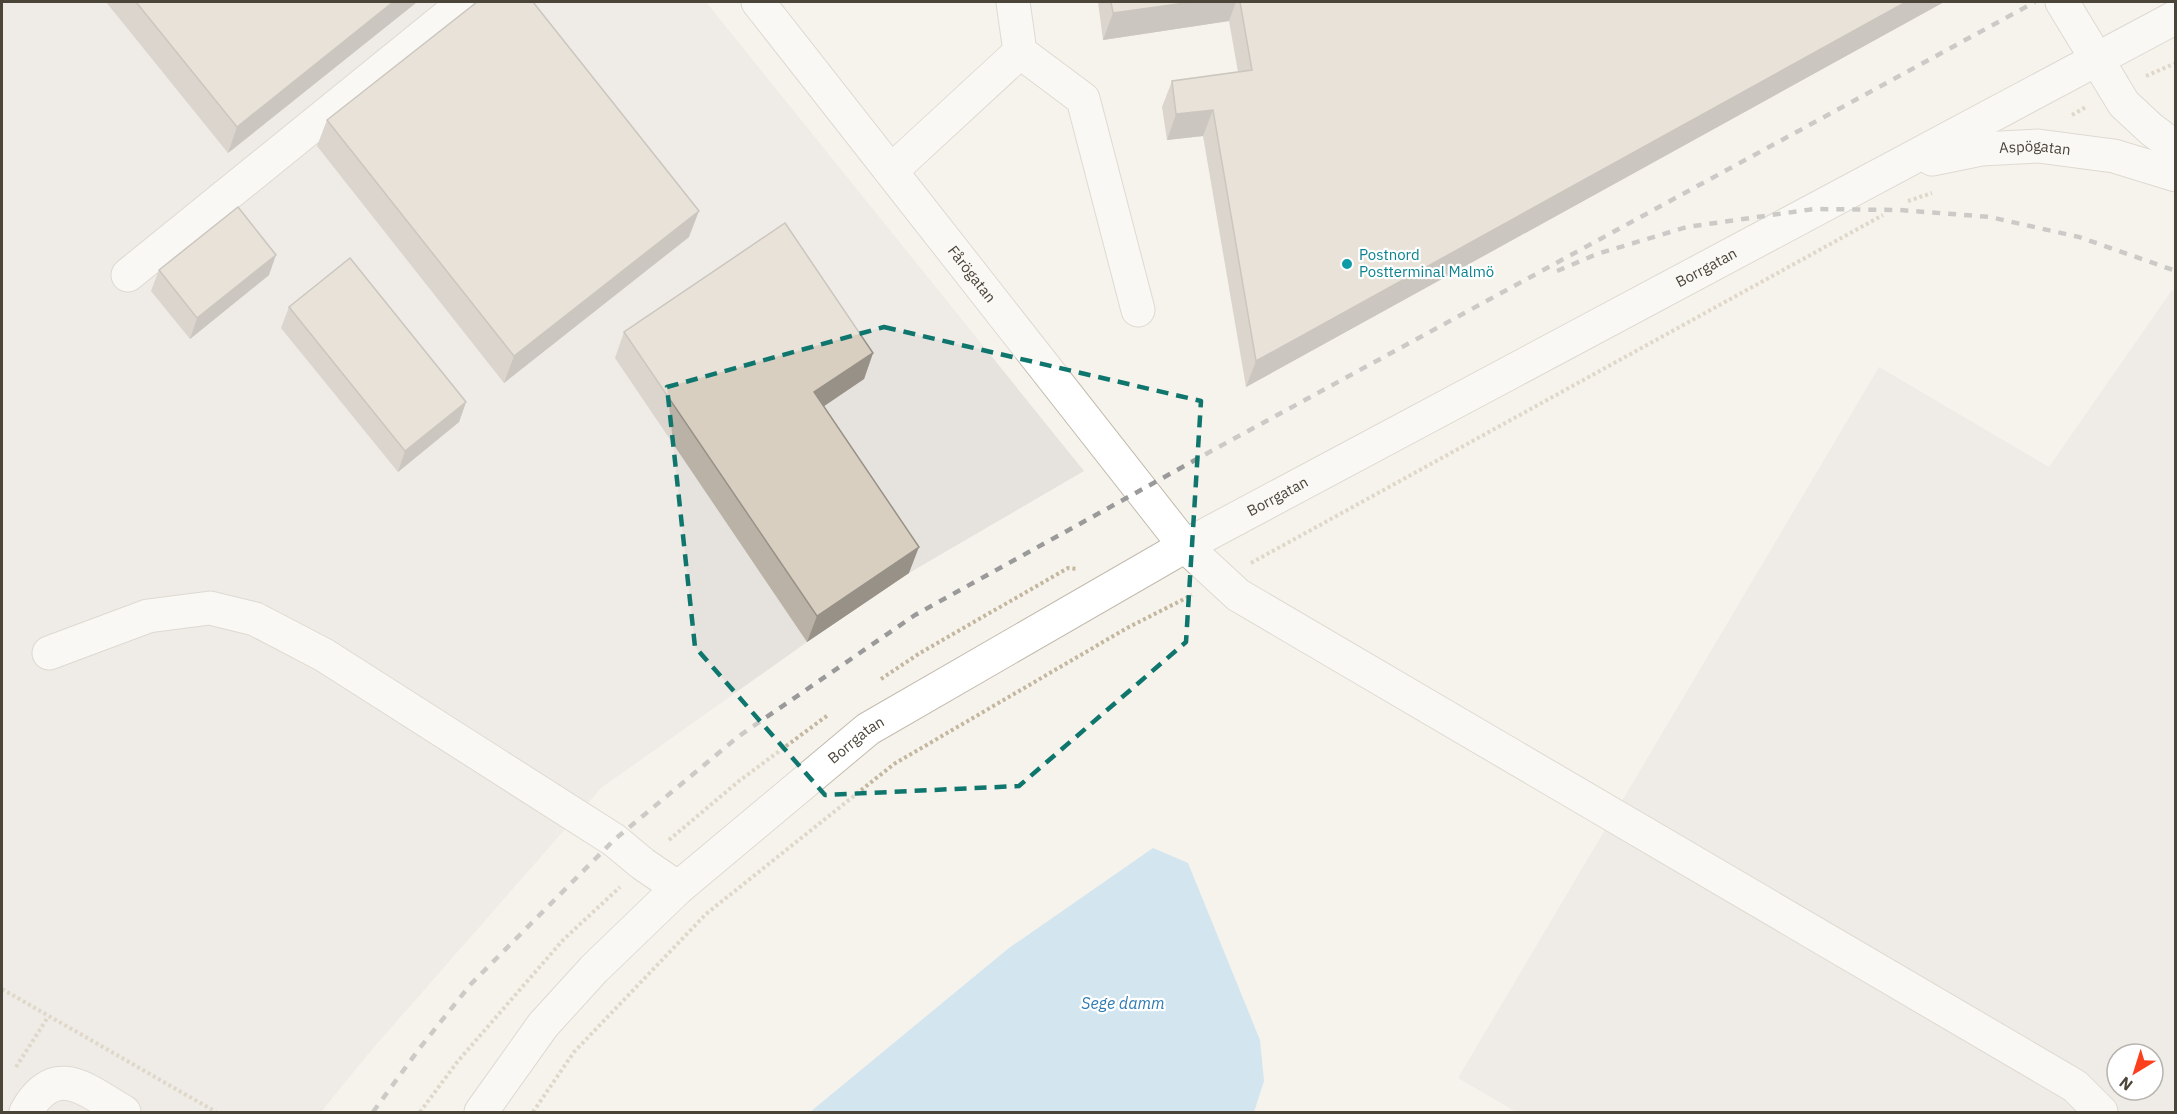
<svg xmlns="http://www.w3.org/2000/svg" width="2177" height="1114" font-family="'IBM Plex Sans',sans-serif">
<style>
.industrial{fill:#e6e2dd;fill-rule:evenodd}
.water{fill:#a9d4f2}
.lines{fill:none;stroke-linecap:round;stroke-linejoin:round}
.minor-casing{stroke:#c2bbae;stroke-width:35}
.path{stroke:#c4b79f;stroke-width:4;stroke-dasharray:3 3;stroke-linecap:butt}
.minor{stroke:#fff;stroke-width:33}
.rail{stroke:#9a9a9a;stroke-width:4.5;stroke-dasharray:8 8;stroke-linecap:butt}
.wall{fill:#bab2a6}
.shaded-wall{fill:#979187}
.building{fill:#d8cfc1;stroke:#979187;stroke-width:1.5}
.marked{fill:none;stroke:#0f766e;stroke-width:4.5;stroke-dasharray:12 8;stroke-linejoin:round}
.culture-dot{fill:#0f9aa8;stroke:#fff;stroke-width:2}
.labels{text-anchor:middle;stroke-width:4.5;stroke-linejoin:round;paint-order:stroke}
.street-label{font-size:15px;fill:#4b4439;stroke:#fff}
.culture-label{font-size:15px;fill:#0d838f;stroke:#fff;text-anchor:start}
.water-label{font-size:16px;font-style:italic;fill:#2e7ab2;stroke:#fff}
</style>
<rect width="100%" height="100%" fill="#f6f3ec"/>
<path class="industrial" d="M2,2H706L1084,471L909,573L807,642L601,788L369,1053L321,1112H2Z
M2172,290L2175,292V1112H1516L1458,1078L1879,367L2049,467ZM2117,1054H2153V1090H2117Z"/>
<path class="water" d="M1153,848L1188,863L1260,1040L1264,1081L1254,1112H810L1009,948Z"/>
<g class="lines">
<defs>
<g id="minor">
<path id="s1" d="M758,2L1185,546L1238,595L2075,1086L2101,1112"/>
<path d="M1013,2L1020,52L1083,99L1138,310"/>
<path d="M2062,2L2124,104L2151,129L2176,148"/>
<path id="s2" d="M1932,159L1981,149L2038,146L2114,156L2176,175"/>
<path d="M891,171L1020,52"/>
<path d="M128,275L465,2"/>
<path d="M49,653L148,616L210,608L255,619L324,655L614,840L643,864L678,888"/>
<path d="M26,1112C55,1060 86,1090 124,1112"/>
<path id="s3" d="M481,1112L543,1025L594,969L678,888L868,729L1185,546L2176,17"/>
</g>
</defs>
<use href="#minor" class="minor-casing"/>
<path class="path" d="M2146,76L2176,63
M2072,115L2086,107
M1908,201L1932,193
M1251,563L1883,215
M881,679L920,653L1068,568L1077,569
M669,840L739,781L828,715
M2,989L216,1112
M16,1067L48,1017
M420,1112L458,1061L563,940L620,887
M533,1112L574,1052L706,914L894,764L1127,628L1192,595"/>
<use href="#minor" class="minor"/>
<path class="rail" d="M1557,271L1597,254L1687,227L1814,209L1900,210L1990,217L2079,237L2176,271
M373,1112L419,1049L471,984L614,840L739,736L915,615L1215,449L2035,2"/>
</g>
<path class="wall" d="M106,2H417L228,153Z
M1098,2H1944L1246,387L1203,136L1167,140L1162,107L1172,81L1238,72L1229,21L1103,40Z
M327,120L689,237L504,383L317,146Z
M159,270L269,275L190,339L151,291Z
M289,307L466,402L459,422L398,472L281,328Z
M624,332L873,353L864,379L824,406L909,573L807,642L615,358Z"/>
<path class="shaded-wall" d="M393,2H417L228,153L237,127Z
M1192,2H1236L1229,21L1103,40L1113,13Z
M1906,2H1944L1246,387L1256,361Z
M1213,110L1203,136L1167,140L1176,114Z
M699,211L689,237L504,383L514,356Z
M276,255L269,275L190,339L197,318Z
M873,353L864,379L805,419L814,392Z
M466,402L459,422L398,472L405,451Z
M919,547L909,573L807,642L817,616Z"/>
<path class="building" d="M136,2H393L237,127Z
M477,2H533L699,211L514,356L327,120Z
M1111,2H1192L1113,13Z
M1240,2H1906L1256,361L1213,110L1176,114L1172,81L1252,70Z
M238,207L276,255L197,318L159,270Z
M785,223L873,353L814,392L919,547L817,616L624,332Z
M350,258L466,402L405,451L289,307Z"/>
<path d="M0 0H2177V1114H0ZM884,327L1201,401L1186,642L1019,786L825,795L695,647L667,387Z" fill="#f6f3ec" fill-opacity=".55" fill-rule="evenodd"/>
<path class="marked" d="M884,327L1201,401L1186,642L1019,786L825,795L695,647L667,387Z"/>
<circle class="culture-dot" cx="1347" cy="264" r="6"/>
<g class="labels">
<g class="street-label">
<text dy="5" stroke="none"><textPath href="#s2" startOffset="104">Aspögatan</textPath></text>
<text dy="5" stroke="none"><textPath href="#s3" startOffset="1504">Borrgatan</textPath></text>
<text dy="5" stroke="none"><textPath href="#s1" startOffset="346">Fårögatan</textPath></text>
<text dy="5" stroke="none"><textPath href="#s3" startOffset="1018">Borrgatan</textPath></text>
<text dy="5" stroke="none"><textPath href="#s3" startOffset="531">Borrgatan</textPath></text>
</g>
<g class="culture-label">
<text x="1359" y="260">Postnord<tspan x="1359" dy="17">Postterminal Malmö</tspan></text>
</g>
<g class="water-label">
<text x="1123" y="1009">Sege damm</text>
</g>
</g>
<rect width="2177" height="1114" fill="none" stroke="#4b4439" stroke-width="6"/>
<g transform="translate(2135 1072) rotate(218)"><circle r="28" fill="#ffffff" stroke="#b7b4b0" stroke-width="1.5"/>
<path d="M0-4.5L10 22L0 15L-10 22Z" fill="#fc3f1d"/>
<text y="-9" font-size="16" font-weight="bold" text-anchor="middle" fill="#4b4439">N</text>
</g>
</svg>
